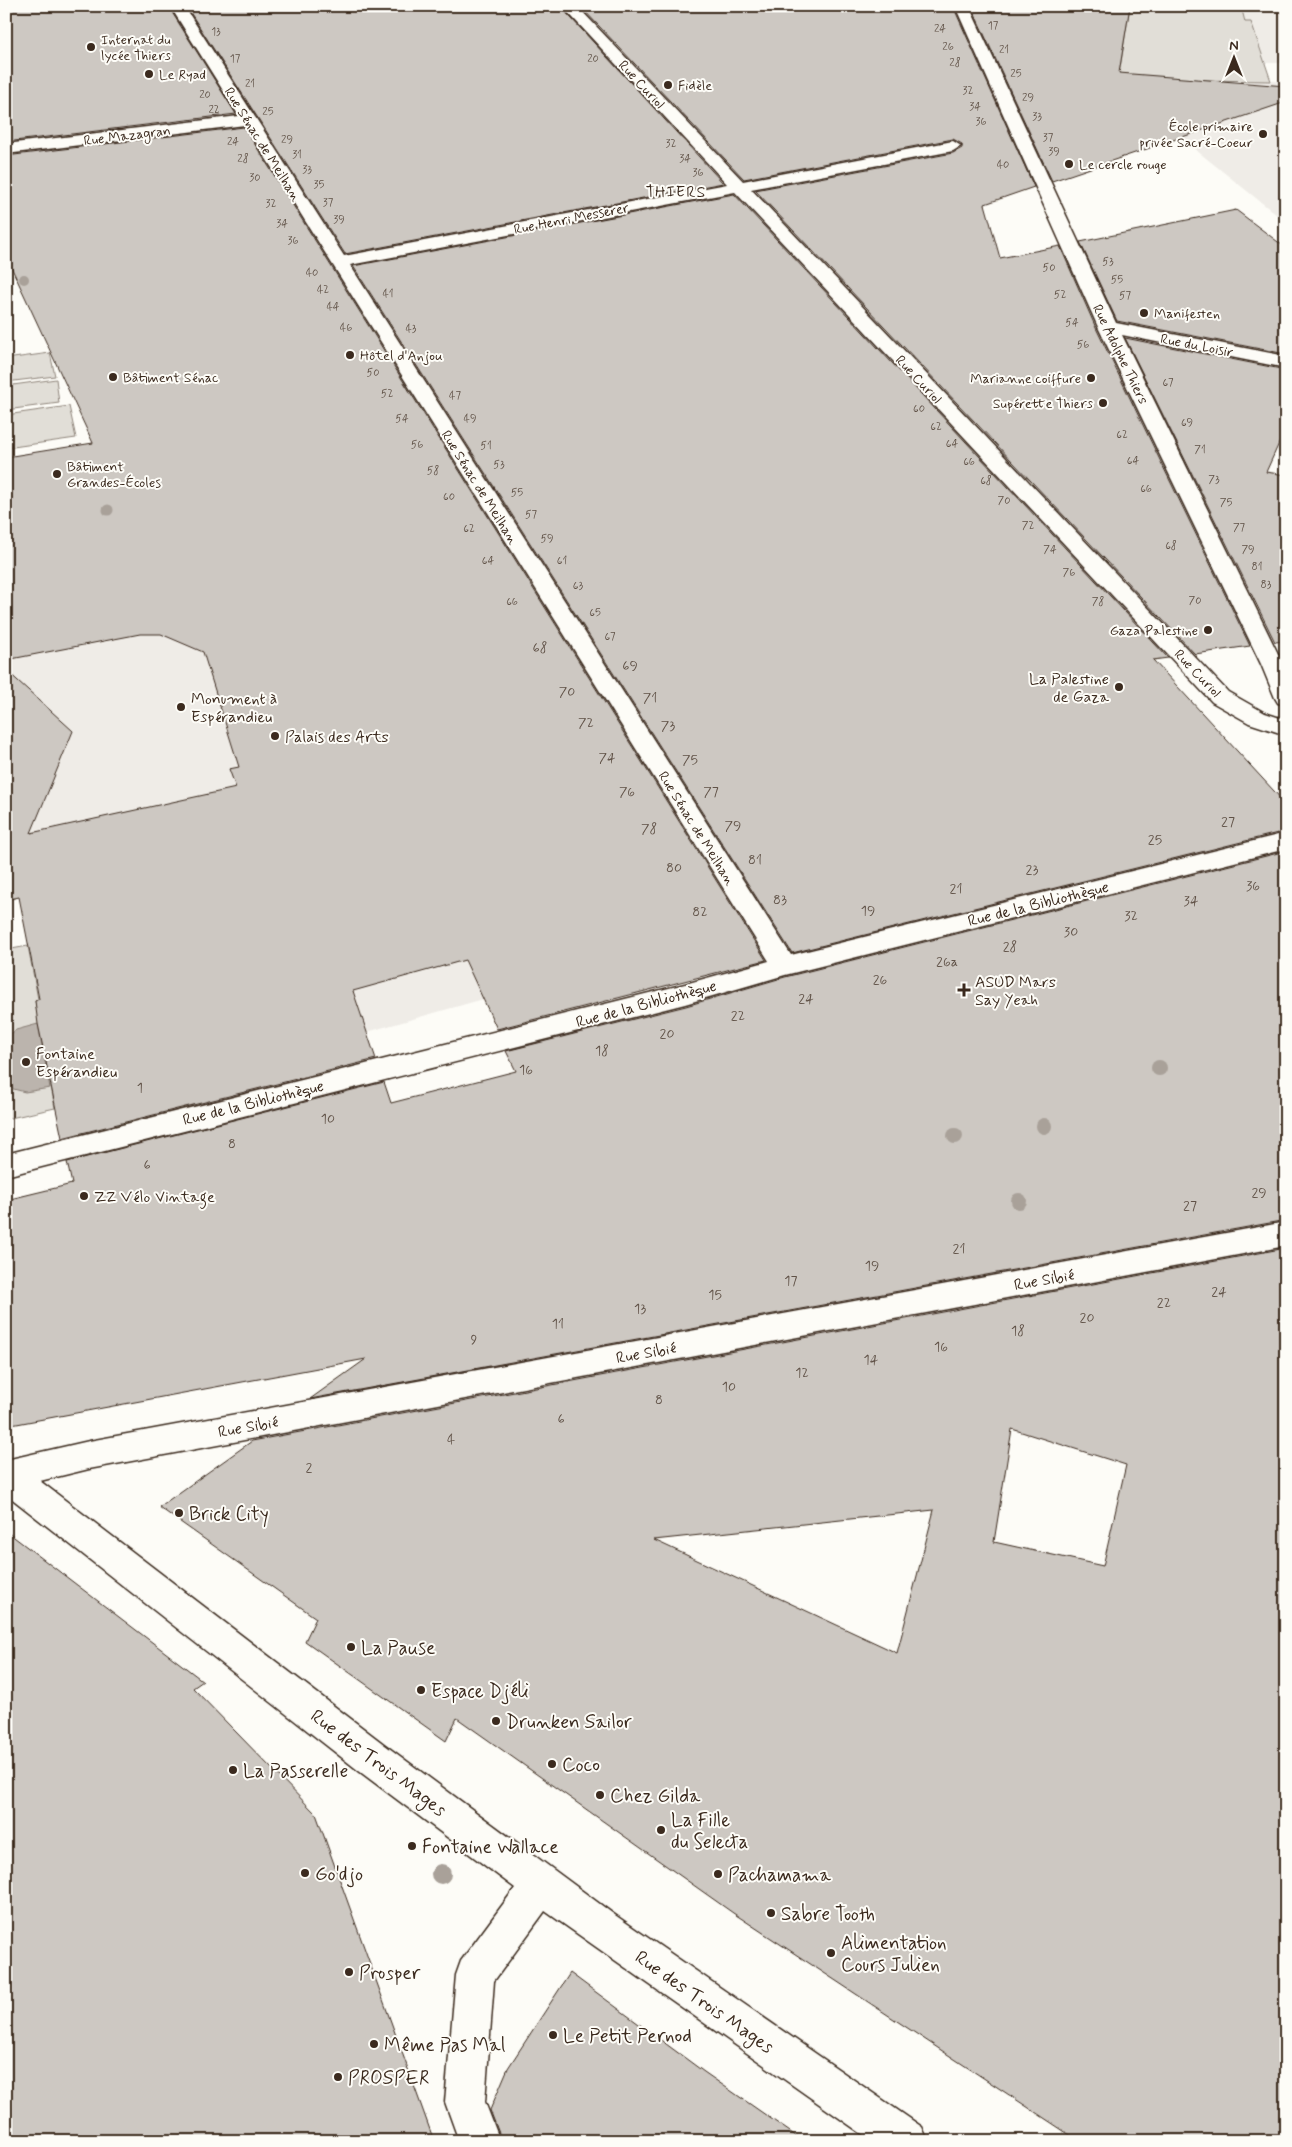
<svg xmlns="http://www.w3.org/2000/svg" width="1292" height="2147" font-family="Mynerve,sans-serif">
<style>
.built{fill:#efece7}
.green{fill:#e1ded7;stroke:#8e847a}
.water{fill:#bbb4ad;stroke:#887d74}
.building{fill:#cdc8c2;stroke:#3b2a1e;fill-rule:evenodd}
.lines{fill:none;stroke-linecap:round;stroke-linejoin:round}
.street-casing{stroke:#3b2a1e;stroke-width:3}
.street{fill:#fdfcf7;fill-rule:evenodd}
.tree{fill:#a9a199}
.poi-dot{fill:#3b2a1e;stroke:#fdfcf7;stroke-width:2}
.labels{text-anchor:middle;stroke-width:4;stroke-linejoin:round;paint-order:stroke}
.far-number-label{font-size:11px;fill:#605247}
.far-poi-label{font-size:14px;fill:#3b2a1e;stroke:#fdfcf7;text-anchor:start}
.far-street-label{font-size:14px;fill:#3b2a1e;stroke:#fdfcf7}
.number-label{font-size:14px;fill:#605247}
.far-quarter-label{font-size:16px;letter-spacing:1px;fill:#3b2a1e;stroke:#fdfcf7}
.poi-label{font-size:16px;fill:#3b2a1e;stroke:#fdfcf7;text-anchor:start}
.street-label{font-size:16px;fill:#3b2a1e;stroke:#fdfcf7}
.near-poi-label{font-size:19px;fill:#3b2a1e;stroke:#fdfcf7;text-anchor:start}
.near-street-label{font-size:19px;fill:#3b2a1e;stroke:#fdfcf7}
</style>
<rect width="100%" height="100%" fill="#fdfcf7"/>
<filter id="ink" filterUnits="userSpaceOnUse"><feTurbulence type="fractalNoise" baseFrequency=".02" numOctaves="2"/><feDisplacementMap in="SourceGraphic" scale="10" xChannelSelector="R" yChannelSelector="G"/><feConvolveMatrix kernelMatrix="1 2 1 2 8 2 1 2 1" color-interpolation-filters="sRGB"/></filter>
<g filter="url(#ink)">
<path class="built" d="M1241,6H1286V63H1265L1251,22H1245Z
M1261,80L1286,82V213L1277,215L1136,102Z
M259,565L501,994L367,1032L55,1108L38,1024L35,1001L38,999L20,897L6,900V613Z"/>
<path class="green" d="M1130,6H1241L1245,22H1251L1271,81L1197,80L1119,74Z
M50,353L55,376L6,382V359Z
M56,379L59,403L6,410V386Z
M69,406L76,438L6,448V415Z
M28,946L38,999L35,1001L55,1108L6,1119V950Z"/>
<path class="water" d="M38,1024L50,1088L25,1092L6,1087V1037L16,1030Z"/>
<path class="building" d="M6,6H168L236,114L6,142Z
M186,6H560L723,183L345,254Z
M580,6H953L1034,187L985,204L1000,258L1060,246L1096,328L1250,646L1195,654L755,190L953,153L962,148V144L953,139L744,179Z
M971,6H1130L1119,73L1286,86V102L1052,181Z
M244,127L766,960L497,1029L465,960L353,991L376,1059L62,1138L38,1024L35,1001L39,999L19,897L6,900V670L73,731L31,833L236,788L229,769L239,767L203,652L161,634H140L6,660V457L93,443L6,256V156Z
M734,194L1168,658L1153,660L1286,804V831L792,953L353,266Z
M1236,210L1286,248V295L1282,305L1286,309V354L1117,321L1080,242Z
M1125,338L1286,370V428L1266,472L1286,475V641L1275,642Z
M1286,851V1220L310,1399L366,1359L6,1426V1200L72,1184L67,1162L384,1082L391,1103L516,1071L506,1051L686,1006L785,977Z
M1286,1248V2141H1079L733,1913L457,1718L446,1741L305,1641L316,1618L159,1507L252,1441ZM1012,1429L1126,1465L1103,1566L994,1542ZM934,1510L897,1653L654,1540Z
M6,1531L203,1681L193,1688L316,1814L434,2141H6Z
M570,1973L704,2072L803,2141H502L490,2110L508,2068Z"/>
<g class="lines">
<defs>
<path id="street" d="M170,6H184L344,256L727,184L562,6H577L743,181L953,141L961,146L953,151L751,189L1228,692L1265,713L1286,720V735L1249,723L1212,702L735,192L350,265L791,955L1286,833V849L785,975L685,1004L6,1176V1154L685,984L769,961L245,125L6,154V144L239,116Z
M955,6H969L1116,323L1286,356V368L1122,335L1283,664L1286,670V705L1278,703L1275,698L1261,664L1098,327Z
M1286,1222V1246L89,1469L40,1481L385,1745L612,1913L922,2127L928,2141H872L545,1911L494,1981L485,2102L500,2141H459L445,2102L456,1975L461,1961L515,1888L359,1771L6,1494V1460L89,1441Z"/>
</defs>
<use href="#street" class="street-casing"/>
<use href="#street" class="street"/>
</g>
<g class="tree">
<circle cx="24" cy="279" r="5"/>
<circle cx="108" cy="510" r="5.5"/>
<circle cx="1159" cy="1068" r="8"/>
<circle cx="1044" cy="1126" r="8"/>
<circle cx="955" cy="1136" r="8"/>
<circle cx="1019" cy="1201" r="8"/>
<circle cx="441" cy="1874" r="10"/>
</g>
</g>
<g class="poi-dot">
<circle cx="91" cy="47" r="5"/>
<circle cx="149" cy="74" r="5"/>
<circle cx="668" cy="85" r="5"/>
<circle cx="1263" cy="134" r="5"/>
<circle cx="1069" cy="164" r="5"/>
<circle cx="1144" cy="313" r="5"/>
<circle cx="350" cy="355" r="5"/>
<circle cx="113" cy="377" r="5"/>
<circle cx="1091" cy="378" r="5"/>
<circle cx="1103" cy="403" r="5"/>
<circle cx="57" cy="474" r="5"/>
<circle cx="1208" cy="630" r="5"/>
<circle cx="1119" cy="687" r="5"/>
<circle cx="181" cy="707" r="5"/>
<circle cx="275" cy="736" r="5"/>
<path d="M961.5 982.5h5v5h5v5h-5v5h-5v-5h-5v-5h5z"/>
<circle cx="26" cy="1062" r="5"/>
<circle cx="84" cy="1196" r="5"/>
<circle cx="179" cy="1513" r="5"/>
<circle cx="351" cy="1647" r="5"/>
<circle cx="421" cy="1690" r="5"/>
<circle cx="496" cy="1721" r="5"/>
<circle cx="552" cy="1764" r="5"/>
<circle cx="233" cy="1770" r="5"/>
<circle cx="600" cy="1795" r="5"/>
<circle cx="661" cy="1830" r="5"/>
<circle cx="412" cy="1846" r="5"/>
<circle cx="305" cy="1873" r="5"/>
<circle cx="718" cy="1874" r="5"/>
<circle cx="771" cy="1913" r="5"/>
<circle cx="831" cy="1953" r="5"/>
<circle cx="349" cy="1972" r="5"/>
<circle cx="553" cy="2035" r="5"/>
<circle cx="374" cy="2044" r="5"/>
<circle cx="338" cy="2077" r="5"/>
</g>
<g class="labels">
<g class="far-number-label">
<text x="993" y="29">17</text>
<text x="940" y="32">24</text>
<text x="216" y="35">13</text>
<text x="948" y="50">26</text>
<text x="1004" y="53">21</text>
<text x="235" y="62">17</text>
<text x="593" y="62">20</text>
<text x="955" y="66">28</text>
<text x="1016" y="77">25</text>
<text x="250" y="87">21</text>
<text x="968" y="94">32</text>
<text x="205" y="98">20</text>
<text x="1028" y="101">29</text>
<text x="975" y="110">34</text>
<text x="214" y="113">22</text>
<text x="268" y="115">25</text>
<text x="1037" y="120">33</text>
<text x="981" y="125">36</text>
<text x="1048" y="141">37</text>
<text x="287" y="143">29</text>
<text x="233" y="145">24</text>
<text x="671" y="147">32</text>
<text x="1054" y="155">39</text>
<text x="297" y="158">31</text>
<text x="243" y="162">28</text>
<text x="685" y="162">34</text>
<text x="1003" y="168">40</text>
<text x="307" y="173">33</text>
<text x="698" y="176">36</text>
<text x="255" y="181">30</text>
<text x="319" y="188">35</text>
<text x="328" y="206">37</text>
<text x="271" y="207">32</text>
<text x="339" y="223">39</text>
<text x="282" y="227">34</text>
<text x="293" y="244">36</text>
<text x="1108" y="265">53</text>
<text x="1049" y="271">50</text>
<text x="312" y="276">40</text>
<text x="1117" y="283">55</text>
<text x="323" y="293">42</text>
<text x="388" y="297">41</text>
<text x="1060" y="298">52</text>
<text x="1125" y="299">57</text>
<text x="333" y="310">44</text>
<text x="1072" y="326">54</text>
<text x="346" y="331">46</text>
<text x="411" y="332">43</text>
<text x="1083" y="348">56</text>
<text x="373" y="376">50</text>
<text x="1168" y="386">67</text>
<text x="387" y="397">52</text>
<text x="455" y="399">47</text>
<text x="919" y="412">60</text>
<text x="402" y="422">54</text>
<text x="470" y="422">49</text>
<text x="1187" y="426">69</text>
<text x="936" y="430">62</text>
<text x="1122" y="438">62</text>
<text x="952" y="447">64</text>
<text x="417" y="448">56</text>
<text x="486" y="449">51</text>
<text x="1200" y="453">71</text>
<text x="1133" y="464">64</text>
<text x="969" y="465">66</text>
<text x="499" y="468">53</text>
<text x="433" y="474">58</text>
<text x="1214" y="483">73</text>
<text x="986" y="484">68</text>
<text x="1146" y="492">66</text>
<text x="517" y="496">55</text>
<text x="449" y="500">60</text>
<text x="1004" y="504">70</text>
<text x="1226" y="506">75</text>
<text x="531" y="518">57</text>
<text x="1028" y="529">72</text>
<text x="1239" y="531">77</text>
<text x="469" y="532">62</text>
<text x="547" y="542">59</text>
<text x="1171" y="549">68</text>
<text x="1050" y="553">74</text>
<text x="1248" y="553">79</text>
<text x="488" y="564">64</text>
<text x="562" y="564">61</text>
<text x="1257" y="570">81</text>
<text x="1069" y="576">76</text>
<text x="1266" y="588">83</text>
<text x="578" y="589">63</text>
<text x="1195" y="604">70</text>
<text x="512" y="605">66</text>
<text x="1098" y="605">78</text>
<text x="595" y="616">65</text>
<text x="610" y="640">67</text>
</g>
<g class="far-poi-label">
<text x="101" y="44">Internat du<tspan x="101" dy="16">lycée Thiers</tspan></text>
<text x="159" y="79">Le Ryad</text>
<text x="678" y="90">Fidèle</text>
<text x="1253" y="131" text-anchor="end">École primaire<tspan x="1253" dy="16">privée Sacré-Coeur</tspan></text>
<text x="1079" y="169">Le cercle rouge</text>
<text x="1154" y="318">Manifesten</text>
<text x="360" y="360">Hôtel d'Anjou</text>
<text x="123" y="382">Bâtiment Sénac</text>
<text x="1081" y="383" text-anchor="end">Marianne coiffure</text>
<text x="1093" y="408" text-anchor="end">Supérette Thiers</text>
<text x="67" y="471">Bâtiment<tspan x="67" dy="16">Grandes-Écoles</tspan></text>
<text x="1198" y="635" text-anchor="end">Gaza Palestine</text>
</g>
<g class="far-street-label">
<text transform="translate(642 84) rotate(47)" y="5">Rue Curiol</text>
<text transform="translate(127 135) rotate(-7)" y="5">Rue Mazagran</text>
<text transform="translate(263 144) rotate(58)" y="5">Rue Sénac de Meilhan</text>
<text transform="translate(571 218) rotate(-11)" y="5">Rue Henri Messerer</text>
<text transform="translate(1197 345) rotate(11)" y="5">Rue du Loisir</text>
<text transform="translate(1121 354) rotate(64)" y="5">Rue Adolphe Thiers</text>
<text transform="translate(919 379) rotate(47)" y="5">Rue Curiol</text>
<text transform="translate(480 487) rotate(58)" y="5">Rue Sénac de Meilhan</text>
<text transform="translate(1198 673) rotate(46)" y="5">Rue Curiol</text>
<text transform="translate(697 828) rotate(58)" y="5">Rue Sénac de Meilhan</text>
</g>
<g class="number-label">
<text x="540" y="652">68</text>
<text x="630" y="670">69</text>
<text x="567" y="696">70</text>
<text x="650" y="702">71</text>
<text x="586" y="727">72</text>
<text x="668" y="730">73</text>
<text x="607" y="762">74</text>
<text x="690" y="764">75</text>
<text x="627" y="796">76</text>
<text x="711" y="796">77</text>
<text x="1228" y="826">27</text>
<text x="733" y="830">79</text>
<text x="649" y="833">78</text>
<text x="1155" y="844">25</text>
<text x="755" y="864">81</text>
<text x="674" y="872">80</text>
<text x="1032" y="874">23</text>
<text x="1253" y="890">36</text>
<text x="956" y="893">21</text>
<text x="780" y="904">83</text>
<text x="1191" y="905">34</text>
<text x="868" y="915">19</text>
<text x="700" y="916">82</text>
<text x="1131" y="920">32</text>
<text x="1071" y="936">30</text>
<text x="1010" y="951">28</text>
<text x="947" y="966">26a</text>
<text x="880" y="984">26</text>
<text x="806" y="1003">24</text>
<text x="738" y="1020">22</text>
<text x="667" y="1038">20</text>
<text x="602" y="1055">18</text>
<text x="526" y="1074">16</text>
<text x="140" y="1092">1</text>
<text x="328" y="1123">10</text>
<text x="232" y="1148">8</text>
<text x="147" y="1169">6</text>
<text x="1259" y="1197">29</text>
<text x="1190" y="1210">27</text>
<text x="959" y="1253">21</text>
<text x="872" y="1270">19</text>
<text x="791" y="1285">17</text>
<text x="1219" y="1296">24</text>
<text x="715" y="1299">15</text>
<text x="1164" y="1307">22</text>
<text x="640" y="1313">13</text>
<text x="1087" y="1322">20</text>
<text x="558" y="1328">11</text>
<text x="1018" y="1335">18</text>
<text x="474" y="1344">9</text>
<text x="941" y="1351">16</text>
<text x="871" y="1364">14</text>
<text x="802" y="1377">12</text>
<text x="729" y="1391">10</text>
<text x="659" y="1404">8</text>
<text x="561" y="1423">6</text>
<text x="451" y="1444">4</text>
<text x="309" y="1472">2</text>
</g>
<g class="far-quarter-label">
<text x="676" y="197">THIERS</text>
</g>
<g class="poi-label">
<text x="1109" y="684" text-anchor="end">La Palestine<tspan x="1109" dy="18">de Gaza</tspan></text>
<text x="191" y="704">Monument à<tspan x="191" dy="18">Espérandieu</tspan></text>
<text x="285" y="742">Palais des Arts</text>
<text x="975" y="987">ASUD Mars<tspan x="975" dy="18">Say Yeah</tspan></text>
<text x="36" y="1059">Fontaine<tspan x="36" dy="18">Espérandieu</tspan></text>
<text x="94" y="1202">ZZ Vélo Vintage</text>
</g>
<g class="street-label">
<text transform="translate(1038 903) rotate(-14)" y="6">Rue de la Bibliothèque</text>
<text transform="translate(646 1003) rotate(-15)" y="6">Rue de la Bibliothèque</text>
<text transform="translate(253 1102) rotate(-14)" y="6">Rue de la Bibliothèque</text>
<text transform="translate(1044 1279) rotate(-10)" y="6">Rue Sibié</text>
<text transform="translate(646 1352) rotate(-10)" y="6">Rue Sibié</text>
<text transform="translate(248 1426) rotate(-10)" y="6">Rue Sibié</text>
</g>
<g class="near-poi-label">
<text x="189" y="1520">Brick City</text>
<text x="361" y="1654">La Pause</text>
<text x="431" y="1697">Espace Djéli</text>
<text x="506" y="1728">Drunken Sailor</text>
<text x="562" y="1771">Coco</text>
<text x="243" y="1777">La Passerelle</text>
<text x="610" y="1802">Chez Gilda</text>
<text x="671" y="1826">La Fille<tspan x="671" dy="22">du Selecta</tspan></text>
<text x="422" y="1853">Fontaine Wallace</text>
<text x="315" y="1880">Go'djo</text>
<text x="728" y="1881">Pachamama</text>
<text x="781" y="1920">Sabre Tooth</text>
<text x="841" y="1949">Alimentation<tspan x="841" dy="22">Cours Julien</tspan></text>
<text x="359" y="1979">Prosper</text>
<text x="563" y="2042">Le Petit Pernod</text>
<text x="384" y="2051">Même Pas Mal</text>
<text x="348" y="2084">PROSPER</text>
</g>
<g class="near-street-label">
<text transform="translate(379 1762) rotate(37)" y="7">Rue des Trois Mages</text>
<text transform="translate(705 2001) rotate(35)" y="7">Rue des Trois Mages</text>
</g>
</g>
<rect width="1292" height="2147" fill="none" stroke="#fdfcf7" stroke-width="25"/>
<rect x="12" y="12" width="1267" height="2122" fill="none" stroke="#3b2a1e" stroke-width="2" filter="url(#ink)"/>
<g transform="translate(1234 58)" stroke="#fdfcf7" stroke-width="4" paint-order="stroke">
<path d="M0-4L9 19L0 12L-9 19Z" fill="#3b2a1e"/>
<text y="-8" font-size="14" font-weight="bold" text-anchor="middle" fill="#3b2a1e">N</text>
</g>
</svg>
